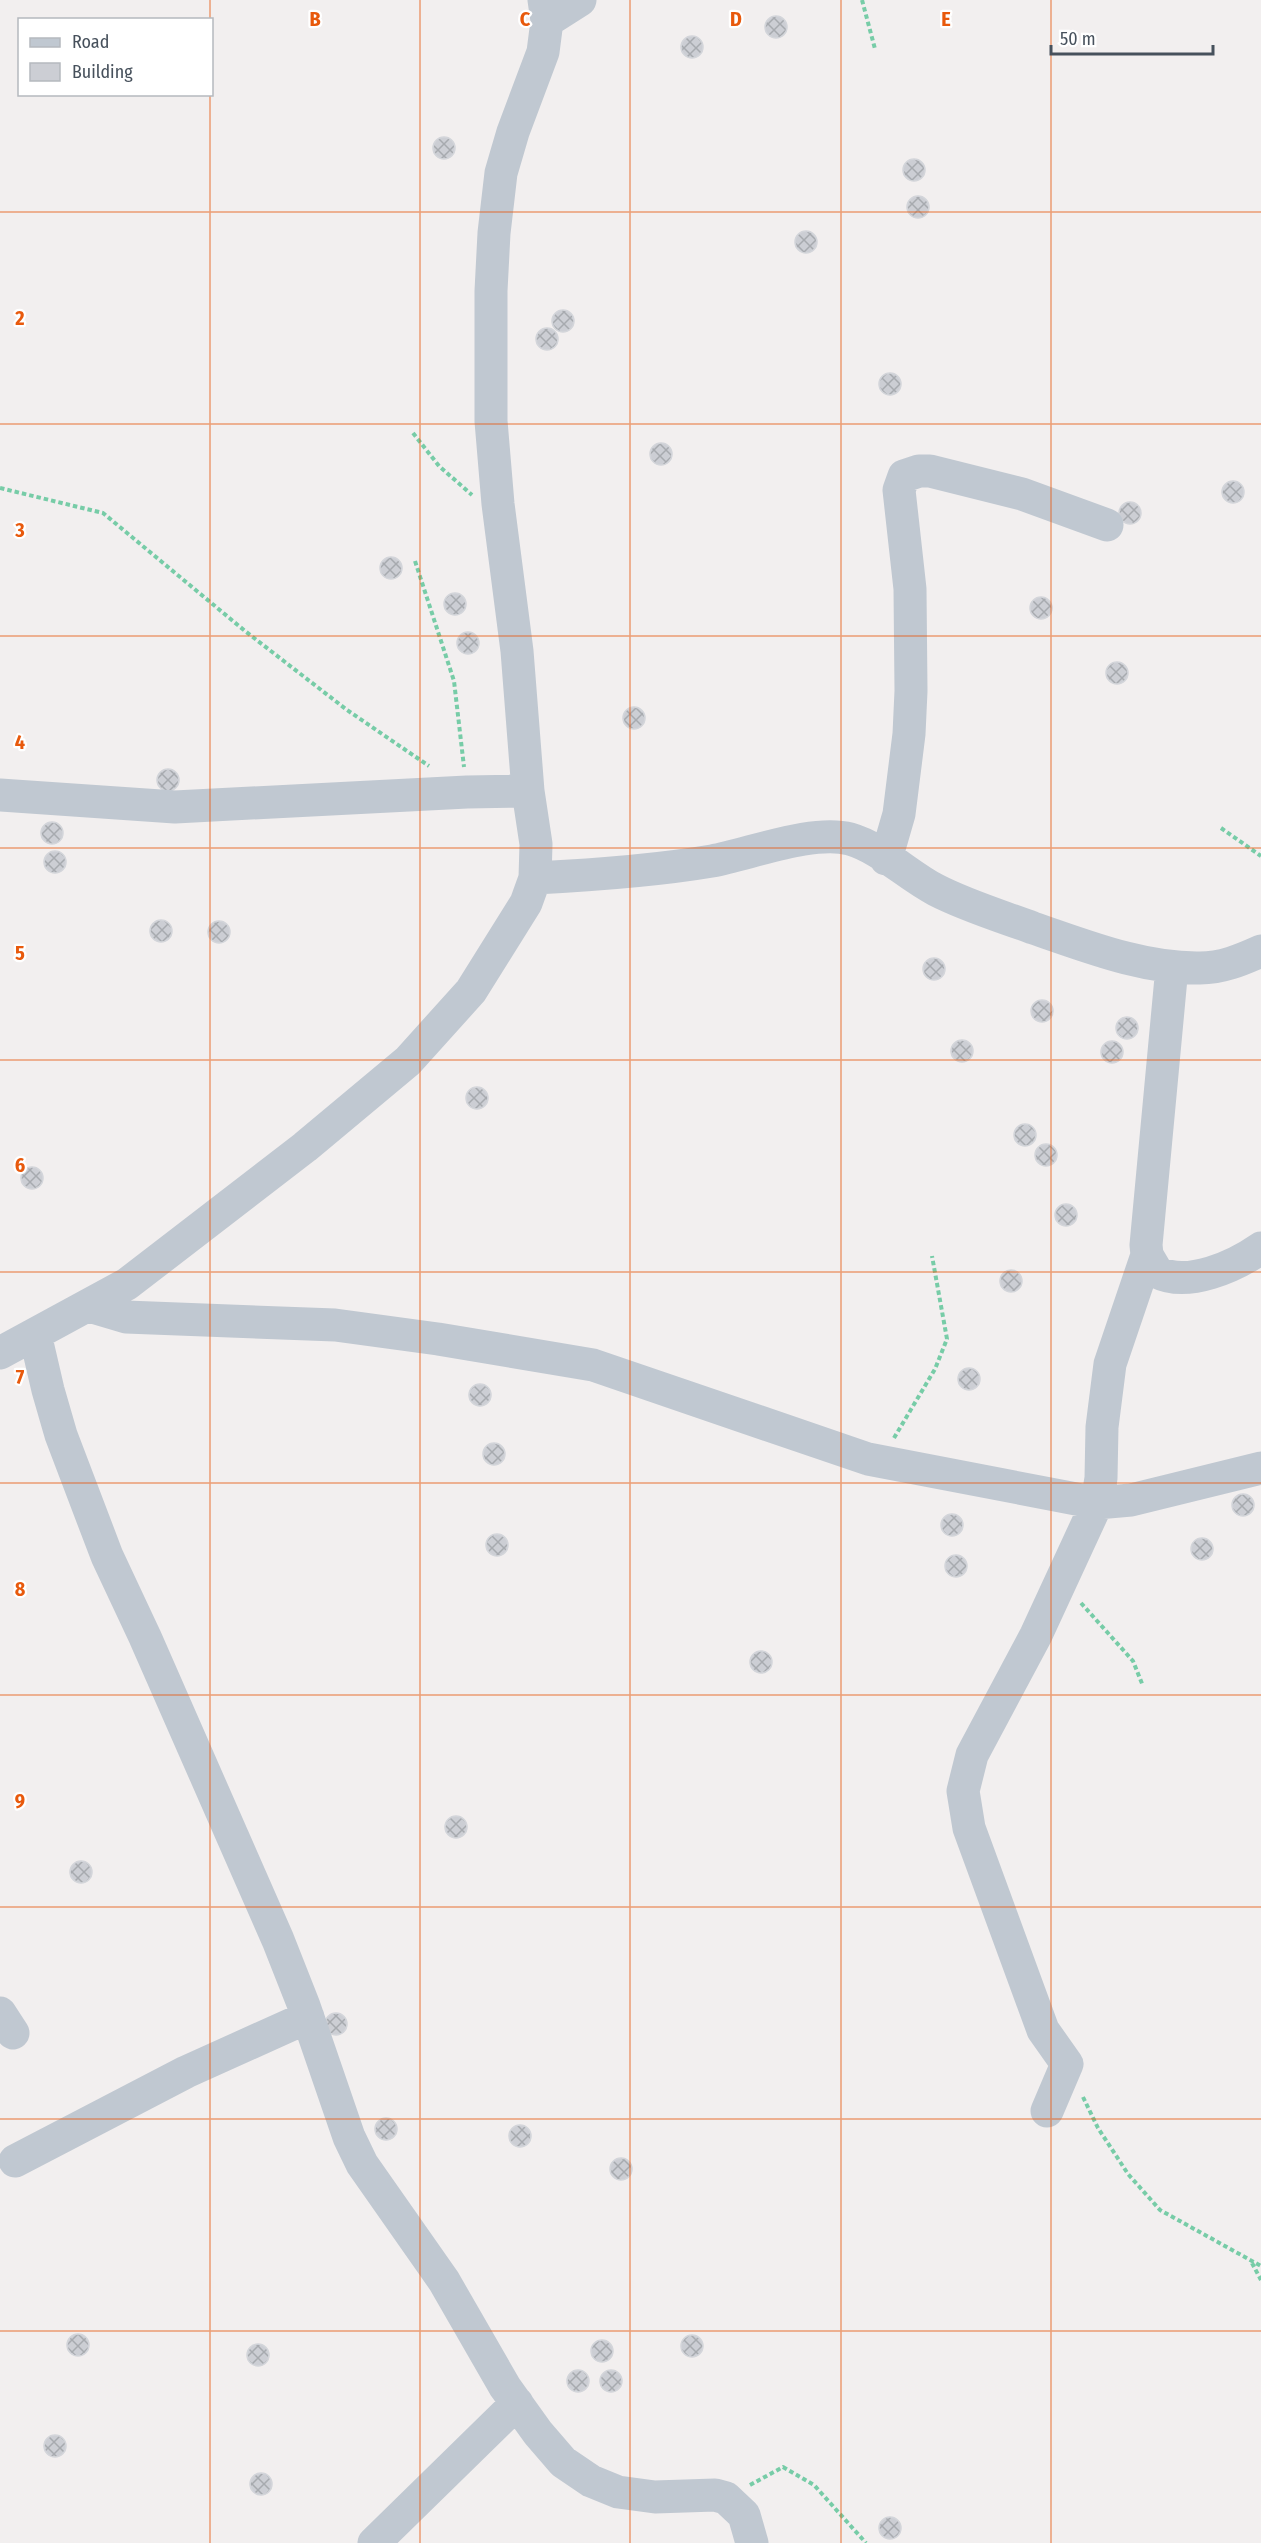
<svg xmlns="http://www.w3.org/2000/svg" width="1261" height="2543" font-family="'Fira Sans Condensed',sans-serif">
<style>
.building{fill:url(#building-cross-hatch);stroke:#d3d5da;stroke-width:1.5}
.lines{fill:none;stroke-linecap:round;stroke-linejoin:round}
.path{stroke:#77cca7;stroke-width:4;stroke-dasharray:4.5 3;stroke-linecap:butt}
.minor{stroke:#c0c8d1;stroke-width:33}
.grid{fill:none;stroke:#e8590c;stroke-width:1.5;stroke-opacity:0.55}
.grid-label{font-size:20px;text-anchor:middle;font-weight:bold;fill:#e8590c;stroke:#fff;stroke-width:4.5;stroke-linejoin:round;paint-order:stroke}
</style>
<defs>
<pattern id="building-cross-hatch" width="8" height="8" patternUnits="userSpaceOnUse" patternTransform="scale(1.5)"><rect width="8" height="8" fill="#ccced4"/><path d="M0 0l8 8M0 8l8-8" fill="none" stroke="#a7aaaf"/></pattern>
</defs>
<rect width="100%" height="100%" fill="#f2efef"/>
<path class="building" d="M765 27a11 11 0 1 1 22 0a11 11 0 1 1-22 0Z
M681 47a11 11 0 1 1 22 0a11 11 0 1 1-22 0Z
M433 148a11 11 0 1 1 22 0a11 11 0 1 1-22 0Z
M903 170a11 11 0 1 1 22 0a11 11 0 1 1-22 0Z
M907 207a11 11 0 1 1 22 0a11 11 0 1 1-22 0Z
M795 242a11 11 0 1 1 22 0a11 11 0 1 1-22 0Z
M552 321a11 11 0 1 1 22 0a11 11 0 1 1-22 0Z
M536 339a11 11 0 1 1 22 0a11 11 0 1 1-22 0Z
M879 384a11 11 0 1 1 22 0a11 11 0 1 1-22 0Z
M650 454a11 11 0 1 1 22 0a11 11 0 1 1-22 0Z
M1222 492a11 11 0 1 1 22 0a11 11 0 1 1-22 0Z
M1119 513a11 11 0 1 1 22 0a11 11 0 1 1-22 0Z
M380 568a11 11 0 1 1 22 0a11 11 0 1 1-22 0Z
M444 604a11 11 0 1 1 22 0a11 11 0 1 1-22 0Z
M1030 608a11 11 0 1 1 22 0a11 11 0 1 1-22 0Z
M457 643a11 11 0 1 1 22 0a11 11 0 1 1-22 0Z
M1106 673a11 11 0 1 1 22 0a11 11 0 1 1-22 0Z
M623 718a11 11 0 1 1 22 0a11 11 0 1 1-22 0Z
M157 780a11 11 0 1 1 22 0a11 11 0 1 1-22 0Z
M41 833a11 11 0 1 1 22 0a11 11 0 1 1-22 0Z
M44 862a11 11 0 1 1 22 0a11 11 0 1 1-22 0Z
M150 931a11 11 0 1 1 22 0a11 11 0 1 1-22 0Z
M208 932a11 11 0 1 1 22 0a11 11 0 1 1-22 0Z
M923 969a11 11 0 1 1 22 0a11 11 0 1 1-22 0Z
M1031 1011a11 11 0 1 1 22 0a11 11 0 1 1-22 0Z
M1116 1028a11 11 0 1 1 22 0a11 11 0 1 1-22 0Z
M951 1051a11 11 0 1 1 22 0a11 11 0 1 1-22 0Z
M1101 1052a11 11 0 1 1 22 0a11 11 0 1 1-22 0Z
M466 1098a11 11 0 1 1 22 0a11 11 0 1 1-22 0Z
M1014 1135a11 11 0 1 1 22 0a11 11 0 1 1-22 0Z
M1035 1155a11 11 0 1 1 22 0a11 11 0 1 1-22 0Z
M21 1178a11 11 0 1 1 22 0a11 11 0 1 1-22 0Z
M1055 1215a11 11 0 1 1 22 0a11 11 0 1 1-22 0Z
M1000 1281a11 11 0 1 1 22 0a11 11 0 1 1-22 0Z
M958 1379a11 11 0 1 1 22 0a11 11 0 1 1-22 0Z
M469 1395a11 11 0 1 1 22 0a11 11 0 1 1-22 0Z
M483 1454a11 11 0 1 1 22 0a11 11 0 1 1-22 0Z
M1232 1505a11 11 0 1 1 22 0a11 11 0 1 1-22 0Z
M941 1525a11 11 0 1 1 22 0a11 11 0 1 1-22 0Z
M486 1545a11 11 0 1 1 22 0a11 11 0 1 1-22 0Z
M1191 1549a11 11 0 1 1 22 0a11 11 0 1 1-22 0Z
M945 1566a11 11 0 1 1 22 0a11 11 0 1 1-22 0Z
M750 1662a11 11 0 1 1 22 0a11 11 0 1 1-22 0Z
M445 1827a11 11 0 1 1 22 0a11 11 0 1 1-22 0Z
M70 1872a11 11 0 1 1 22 0a11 11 0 1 1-22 0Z
M325 2024a11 11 0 1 1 22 0a11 11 0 1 1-22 0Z
M375 2129a11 11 0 1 1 22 0a11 11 0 1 1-22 0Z
M509 2136a11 11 0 1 1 22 0a11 11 0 1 1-22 0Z
M610 2169a11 11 0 1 1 22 0a11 11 0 1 1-22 0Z
M67 2345a11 11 0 1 1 22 0a11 11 0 1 1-22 0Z
M681 2346a11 11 0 1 1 22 0a11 11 0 1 1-22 0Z
M591 2351a11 11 0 1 1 22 0a11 11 0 1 1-22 0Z
M247 2355a11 11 0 1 1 22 0a11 11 0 1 1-22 0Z
M600 2381a11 11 0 1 1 22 0a11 11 0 1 1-22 0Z
M567 2381a11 11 0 1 1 22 0a11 11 0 1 1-22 0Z
M44 2446a11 11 0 1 1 22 0a11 11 0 1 1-22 0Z
M250 2484a11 11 0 1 1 22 0a11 11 0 1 1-22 0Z
M879 2528a11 11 0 1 1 22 0a11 11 0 1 1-22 0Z"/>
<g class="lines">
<path class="path" d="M862,0L875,49
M413,433L439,466L472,495
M0,488L103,513L245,631L347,710L429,766
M415,561L454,681L464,767
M1221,828L1261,856
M894,1438L935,1369L947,1339L932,1256
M1081,1603L1133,1661L1143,1686
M1083,2097L1098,2128L1128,2174L1160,2210L1261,2266
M1252,2263L1261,2280
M750,2485L783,2467L814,2485L866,2543"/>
<path class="minor" d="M547,21L580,0
M0,795L175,807L467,792L528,791
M886,859L899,814L909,734L911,691L910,589L899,490L904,476L919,471H930L1022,494L1107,525
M535,878C594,875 653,871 712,861C750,854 813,829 850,839C881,848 907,875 936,890C967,906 1001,916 1033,928C1086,946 1143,969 1200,968C1222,968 1241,960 1261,951
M1172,967L1146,1245L1147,1255L1157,1272C1188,1288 1235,1266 1261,1248
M89,1306L126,1317L335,1325L438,1339L593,1365L868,1459L1097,1503L1131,1500L1261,1468
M35,1334L48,1390L61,1435L107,1556L145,1637L278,1940L304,2006L349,2137L362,2164L444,2281L505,2387L538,2433L563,2462L591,2481L618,2492L655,2497L715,2495L726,2498L744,2515L752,2543
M0,1353L127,1284L305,1147L408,1061L471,991L526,903L535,878L536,844L528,791L517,651L498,504L491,421V291L494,233L501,173L513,132L543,52L547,21L544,0
M0,2013L13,2033
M1047,2111L1067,2064L1043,2030L969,1828L963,1791L972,1755L1036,1635L1097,1503L1101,1478L1102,1427L1110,1364L1147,1255
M15,2161L186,2072L308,2017
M374,2543L517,2403"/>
</g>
<path class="grid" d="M210,0V20M420,0V2543M630,0V2543M841,0V2543M1051,0V2543M210,94V2543M0,212H1261M0,424H1261M0,636H1261M0,848H1261M0,1060H1261M0,1272H1261M0,1483H1261M0,1695H1261M0,1907H1261M0,2119H1261M0,2331H1261"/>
<g class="grid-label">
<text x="315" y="26">B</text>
<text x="525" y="26">C</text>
<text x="736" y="26">D</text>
<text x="946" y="26">E</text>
<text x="20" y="325">2</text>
<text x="20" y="537">3</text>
<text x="20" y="749">4</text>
<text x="20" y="960">5</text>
<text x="20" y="1172">6</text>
<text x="20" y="1384">7</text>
<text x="20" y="1596">8</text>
<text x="20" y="1808">9</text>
</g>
<rect x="18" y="18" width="195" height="78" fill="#ffffff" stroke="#b5b9be" stroke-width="1.5"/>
<rect x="30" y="38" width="30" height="9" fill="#c0c8d1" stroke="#b5b9be" stroke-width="1.5"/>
<text x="72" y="48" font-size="18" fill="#47515c">Road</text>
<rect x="30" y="63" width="30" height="18" fill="#ccced4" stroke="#b5b9be" stroke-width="1.5"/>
<text x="72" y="78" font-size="18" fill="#47515c">Building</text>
<path d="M1051 45v9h162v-9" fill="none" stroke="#47515c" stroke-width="3"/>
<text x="1060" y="45" font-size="18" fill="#47515c" stroke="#ffffff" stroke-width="4.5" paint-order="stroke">50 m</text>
</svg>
